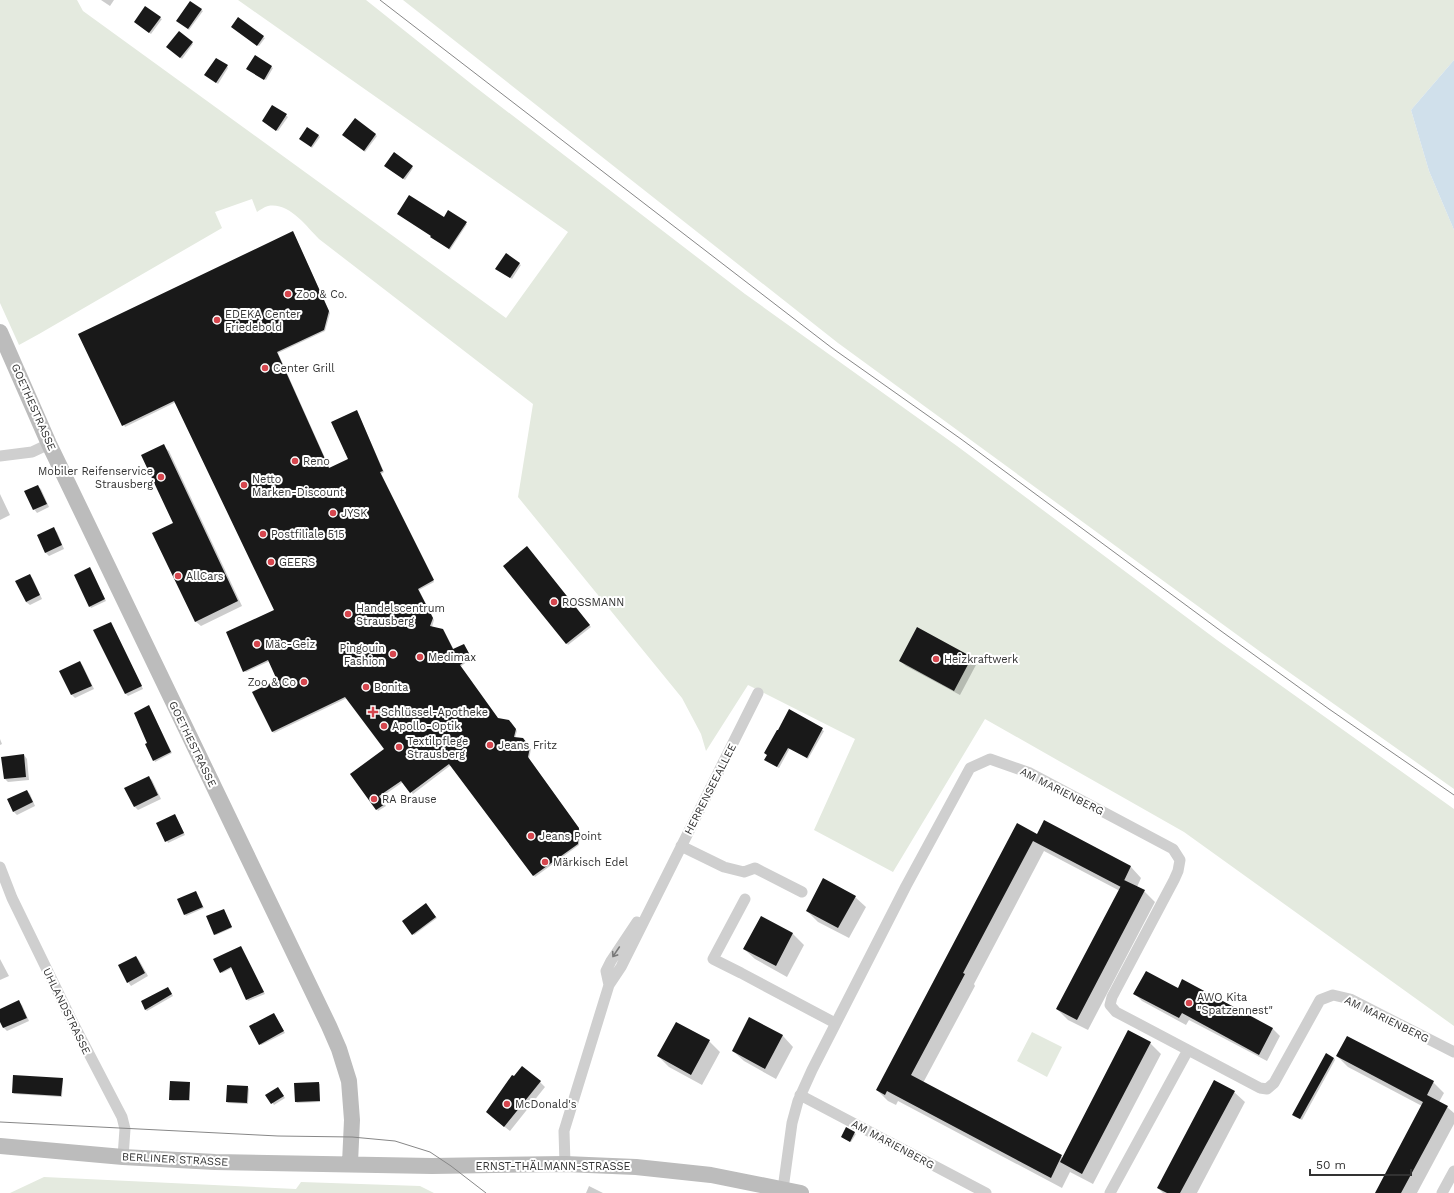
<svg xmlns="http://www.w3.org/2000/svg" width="1454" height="1193" font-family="'Work Sans',sans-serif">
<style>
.green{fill:#e4eadf}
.water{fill:#d0e0eb}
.shadow{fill:#0003}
.building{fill:#191919}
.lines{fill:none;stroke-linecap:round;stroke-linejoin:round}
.street{stroke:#cfcfcf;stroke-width:11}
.secondary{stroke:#bcbcbc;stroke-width:16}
.tram{stroke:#878787;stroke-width:1}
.oneway{stroke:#797979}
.poi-dot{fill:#d6464e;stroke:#fff;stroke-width:1.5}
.labels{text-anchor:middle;stroke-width:4;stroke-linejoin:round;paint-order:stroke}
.poi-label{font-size:11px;fill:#323232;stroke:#fff;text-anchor:start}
.street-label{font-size:11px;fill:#323232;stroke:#fff}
</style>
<rect width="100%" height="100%" fill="#fff"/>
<path class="green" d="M0,0H77L83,11L506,318L568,232L238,0H366L474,86L745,294L957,446L1217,640L1454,809V1026L1184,832L985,719L893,872L814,830L855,739L748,685L706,751L701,734L682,698L518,497L533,404L319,239C306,226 289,202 268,206C264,207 260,210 257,212L252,199L215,212L222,228L39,334L19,345L0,303Z
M403,0H1454V60L1411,110L1429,171L1454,230V789L1262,653L838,343Z
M1032,1032L1062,1047L1047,1077L1017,1061Z
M44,1177L296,1189L301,1182L420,1186L434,1193H10Z"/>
<path class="water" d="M1454,60V230L1429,171L1411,110Z"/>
<path class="shadow" d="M101,0H114L110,6Z
M190,2L203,11L189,30L179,22Z
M160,18L162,19L151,34L136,23Z
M233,28L263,37L265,38L259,46Z
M179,32L193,44L182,59L167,47Z
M255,57L273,68L266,80L249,70Z
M227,66L228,68L218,84L207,76Z
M273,106L288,117L278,131L264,122Z
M355,119L377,136L365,152L345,136Z
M318,135L320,137L312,148L302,140Z
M387,167H412L413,168L405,180Z
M444,218L467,224L450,250L433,238Z
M294,234L330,313L325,331L278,353L330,469L349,460L357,411L384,472L381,474L434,582L419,590L434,620L432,627L444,631L454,650L465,647L472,658L460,667L498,719L511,722L517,731L515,738L524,741L531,749L529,759L580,830L579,845L535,877L451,765L413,794L403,782L380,798L386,806L378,811L352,774L386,749L347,698L274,733L272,731L279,680L270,661L246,672L244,671L275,610L176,402L125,427L79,334Z
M506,255L521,265L512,279L498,270Z
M163,446L169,451L242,606L201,626L195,621Z
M37,486L41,489L49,507L37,513L34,509Z
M0,494L10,515L0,520Z
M54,529L57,532L64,549L49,556L46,553L38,535Z
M527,547L591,627L568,645L504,566Z
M91,570L106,601L91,608L90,606Z
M30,575L33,579L42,599L30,605L26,602Z
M111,623L143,689L128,696L126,694Z
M971,658L977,663L960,695L906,666L900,661Z
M80,662L83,666L94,689L75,698L72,695Z
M149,706L172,753L155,762L149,743Z
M806,721L824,731L808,759L790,748L779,768L767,761Z
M0,739L2,744L0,745Z
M24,755L27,759L29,780L8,782L5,779L2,758Z
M148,777L152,780L161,799L138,810L135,807Z
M27,791L30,794L35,806L17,815L14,812Z
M175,815L185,835L168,843L158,823Z
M1045,822L1131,867L1141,878L1137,887L1144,891L1155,902L1088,1030L1068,1020L1057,1009L1120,891L1044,851L974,984L975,986L923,1083L1063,1158L1150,1043L1161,1054L1093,1184L1070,1172L1062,1188L898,1101L896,1105L888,1101L877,1090L1018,825L1037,835Z
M196,892L204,908L186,916L185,914Z
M855,897L866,907L849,938L818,922L807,911Z
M427,906L437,918L414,935L413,934Z
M224,910L232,928L216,935L214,934Z
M762,918L793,934L804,945L787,977L755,959L744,949Z
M241,947L265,994L248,1001L232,968L222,973L221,972Z
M136,957L139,960L148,976L131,986L128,982Z
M0,959L9,976L0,980Z
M1183,981L1273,1029L1280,1036L1267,1061L1189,1020L1186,1025L1142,1001L1135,994L1178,990Z
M170,990L173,996L147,1011L146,1010L142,1001Z
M19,1002L22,1005L29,1021L7,1031L4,1028L0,1020V1010Z
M275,1015L285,1033L261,1045L260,1044Z
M750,1018L783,1036L793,1047L776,1079L744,1061L733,1051Z
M1347,1037L1433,1082L1444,1093L1439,1102L1447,1107L1454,1113V1124L1417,1193H1376L1422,1106L1348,1067L1337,1056Z
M709,1041L720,1052L702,1085L669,1067L658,1056Z
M1334,1058L1335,1060L1302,1120L1294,1116Z
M62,1079L63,1080L62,1097L14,1094L13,1093Z
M540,1082L545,1087L510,1131L492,1117Z
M189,1083L190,1084V1101H172L170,1099Z
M318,1083L320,1084V1102L297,1103L296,1102Z
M248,1087L249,1089L248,1104L228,1103L227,1102Z
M279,1089L285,1098L274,1105L267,1095Z
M1234,1092L1245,1102L1197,1193H1163L1158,1188Z
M854,1133L856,1134L851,1142L843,1138Z
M589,1186L603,1193H586Z"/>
<path class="building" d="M190,1L202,9L188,29L176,21Z
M145,6L161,17L149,33L134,22Z
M238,17L264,36L257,46L231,27Z
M179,31L193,42L180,58L166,47Z
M255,55L272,66L264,80L246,69Z
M216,58L228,65L216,83L204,75Z
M272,105L287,114L276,131L262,121Z
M355,118L376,134L364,151L342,135Z
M307,127L319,135L311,147L299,139Z
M394,152L413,166L403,179L384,166Z
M409,195L444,217L448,210L467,222L449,249L430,237L431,236L397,214Z
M293,231L329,311L324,330L277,352L329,468L348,459L331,422L357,410L383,471L380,472L434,580L418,589L433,618L430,626L443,629L453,649L464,644L471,657L460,665L498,718L509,720L516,729L514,737L523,738L530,747L528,757L579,828L578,844L533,876L449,764L410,793L401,781L379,796L385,804L376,810L350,774L384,749L345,697L272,732L252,692L277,680L268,660L243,672L226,632L274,610L174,401L122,426L78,334Z
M506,253L520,263L510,278L495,269Z
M164,444L238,601L195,622L152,533L173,523L141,455Z
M38,485L47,504L33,510L24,491Z
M54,527L62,545L45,553L37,535Z
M527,546L590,625L566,644L503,566Z
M90,567L105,599L89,607L74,575Z
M30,574L40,595L26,602L15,581Z
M111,622L142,686L125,694L93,630Z
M917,627L972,657L954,691L899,661Z
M80,661L92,686L71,695L59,671Z
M149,705L171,752L153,761L145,744L147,743L134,713Z
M789,709L823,728L807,758L788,748L777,767L764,760L767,755L764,753L777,730H778Z
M24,754L26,777L4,779L1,757Z
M149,776L158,795L134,807L124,788Z
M27,790L33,802L13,812L7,799Z
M175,814L184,833L165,842L156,823Z
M1044,820L1131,866L1121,887L1033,841L963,973L965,974L911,1075L1062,1155L1051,1178L887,1091L885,1095L876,1090L1017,823L1037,834Z
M823,878L856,896L838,928L806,911Z
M1124,880L1145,890L1077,1020L1056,1009Z
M196,891L203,907L184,915L177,899Z
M426,903L436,917L412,935L402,921Z
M224,909L232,927L214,935L206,916Z
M761,916L793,933L776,966L743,949Z
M241,946L264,992L246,1000L231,967L220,973L213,959Z
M136,956L145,973L127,983L118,965Z
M1146,971L1178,988L1182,979L1273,1028L1259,1055L1182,1013L1179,1018L1133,994Z
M168,987L172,994L145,1010L141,1001Z
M19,1000L27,1018L3,1028L0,1022V1009Z
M274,1013L284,1031L259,1045L249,1026Z
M749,1017L783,1035L765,1069L732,1051Z
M676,1022L710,1040L691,1075L657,1056Z
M1128,1030L1151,1042L1082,1174L1060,1162Z
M1347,1036L1434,1081L1427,1095L1448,1106L1401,1193H1375L1423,1102L1336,1056Z
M1326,1053L1334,1058L1300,1119L1292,1115Z
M522,1066L541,1081L504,1127L486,1112L512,1075L514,1076Z
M13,1075L63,1078L61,1096L12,1093Z
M1214,1080L1235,1091L1180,1193H1167L1157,1188Z
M170,1081L190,1082L189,1100H169Z
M319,1082L320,1101L295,1102L294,1083Z
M227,1085L248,1086L247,1103L226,1102Z
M278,1087L284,1096L271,1104L265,1095Z
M846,1127L855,1132L850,1142L841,1137Z"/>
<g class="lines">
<path class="street" d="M0,456L32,452L49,444
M681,846L724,867L744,872L755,868L802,892
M0,867L12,898L73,1023L122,1117L125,1129L123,1157
M745,899L713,959L741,973L835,1023
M609,985L606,971L611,961L637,922
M800,1095L986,1193
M565,1164L564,1131L609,985L621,967L758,693
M783,1189L792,1123L798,1101L812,1070L906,886L970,768L990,759L1030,773L1173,849L1180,860L1178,871L1174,880L1112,997L1110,1005L1116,1012L1260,1088L1267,1089L1274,1083L1320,1000L1333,995L1350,999L1454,1052
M1110,1193L1188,1050
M1442,1193L1454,1171"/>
<path class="secondary" d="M0,332L49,444L329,1026L339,1049L349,1081L352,1120L350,1163
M0,1146L123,1157L215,1162L432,1166L565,1164L636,1167L711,1175L801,1193"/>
<path class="tram" d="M380,0L832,348L961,439L1221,631L1329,709L1454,795
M0,1122L278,1136L352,1137L395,1141L430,1152L451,1166L486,1193"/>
</g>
<defs><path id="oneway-shaft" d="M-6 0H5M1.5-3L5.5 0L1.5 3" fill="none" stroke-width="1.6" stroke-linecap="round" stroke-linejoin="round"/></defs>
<use class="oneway" href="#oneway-shaft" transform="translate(616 952) rotate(124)"/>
<g class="poi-dot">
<circle cx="288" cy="294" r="4"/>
<circle cx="217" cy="320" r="4"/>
<circle cx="265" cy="368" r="4"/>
<circle cx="295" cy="461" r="4"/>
<circle cx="161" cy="477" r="4"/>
<circle cx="244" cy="485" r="4"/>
<circle cx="333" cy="513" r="4"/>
<circle cx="263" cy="534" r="4"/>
<circle cx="271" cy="562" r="4"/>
<circle cx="178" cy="576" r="4"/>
<circle cx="554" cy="602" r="4"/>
<circle cx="348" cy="614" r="4"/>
<circle cx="257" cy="644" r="4"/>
<circle cx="393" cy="654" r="4"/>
<circle cx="420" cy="657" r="4"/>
<circle cx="936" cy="659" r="4"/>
<circle cx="304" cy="682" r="4"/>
<circle cx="366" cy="687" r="4"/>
<path d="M371 706h4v4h4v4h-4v4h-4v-4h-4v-4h4z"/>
<circle cx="384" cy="726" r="4"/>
<circle cx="490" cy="745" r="4"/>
<circle cx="399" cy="747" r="4"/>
<circle cx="374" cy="799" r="4"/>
<circle cx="531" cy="836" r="4"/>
<circle cx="545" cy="862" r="4"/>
<circle cx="1189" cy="1003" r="4"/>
<circle cx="507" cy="1104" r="4"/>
</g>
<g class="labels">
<g class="poi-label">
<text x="296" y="298">Zoo &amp; Co.</text>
<text x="225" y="318">EDEKA Center<tspan x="225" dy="13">Friedebold</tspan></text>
<text x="273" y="372">Center Grill</text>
<text x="303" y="465">Reno</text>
<text x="153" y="475" text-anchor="end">Mobiler Reifenservice<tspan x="153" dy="13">Strausberg</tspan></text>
<text x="252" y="483">Netto<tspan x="252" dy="13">Marken-Discount</tspan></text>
<text x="341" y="517">JYSK</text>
<text x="271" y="538">Postfiliale 515</text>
<text x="279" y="566">GEERS</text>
<text x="186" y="580">AllCars</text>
<text x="562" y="606">ROSSMANN</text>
<text x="356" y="612">Handelscentrum<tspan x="356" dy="13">Strausberg</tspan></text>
<text x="265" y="648">Mäc-Geiz</text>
<text x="385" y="652" text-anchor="end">Pingouin<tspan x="385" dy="13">Fashion</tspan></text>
<text x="428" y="661">Medimax</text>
<text x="944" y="663">Heizkraftwerk</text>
<text x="296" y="686" text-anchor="end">Zoo &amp; Co</text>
<text x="374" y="691">Bonita</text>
<text x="381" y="716">Schlüssel-Apotheke</text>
<text x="392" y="730">Apollo-Optik</text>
<text x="407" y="745">Textilpflege<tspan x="407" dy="13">Strausberg</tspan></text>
<text x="498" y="749">Jeans Fritz</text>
<text x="382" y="803">RA Brause</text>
<text x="539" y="840">Jeans Point</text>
<text x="553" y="866">Märkisch Edel</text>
<text x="1197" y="1001">AWO Kita<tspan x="1197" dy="13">"Spatzennest"</tspan></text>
<text x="515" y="1108">McDonald's</text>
</g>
<g class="street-label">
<text transform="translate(34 407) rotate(66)" y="4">GOETHESTRASSE</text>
<text transform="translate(193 744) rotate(64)" y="4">GOETHESTRASSE</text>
<text transform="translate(710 789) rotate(-63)" y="4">HERRENSEEALLEE</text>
<text transform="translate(1062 791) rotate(27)" y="4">AM MARIENBERG</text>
<text transform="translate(67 1011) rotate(64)" y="4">UHLANDSTRASSE</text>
<text transform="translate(1387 1019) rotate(26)" y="4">AM MARIENBERG</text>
<text transform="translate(893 1144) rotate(28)" y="4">AM MARIENBERG</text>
<text transform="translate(175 1159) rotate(3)" y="4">BERLINER STRASSE</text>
<text x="553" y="1170">ERNST-THÄLMANN-STRASSE</text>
</g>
</g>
<path d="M1310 1169v6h101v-6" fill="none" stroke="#323232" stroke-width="2"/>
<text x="1316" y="1169" font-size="12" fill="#323232" stroke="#ffffff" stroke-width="3" paint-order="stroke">50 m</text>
</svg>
